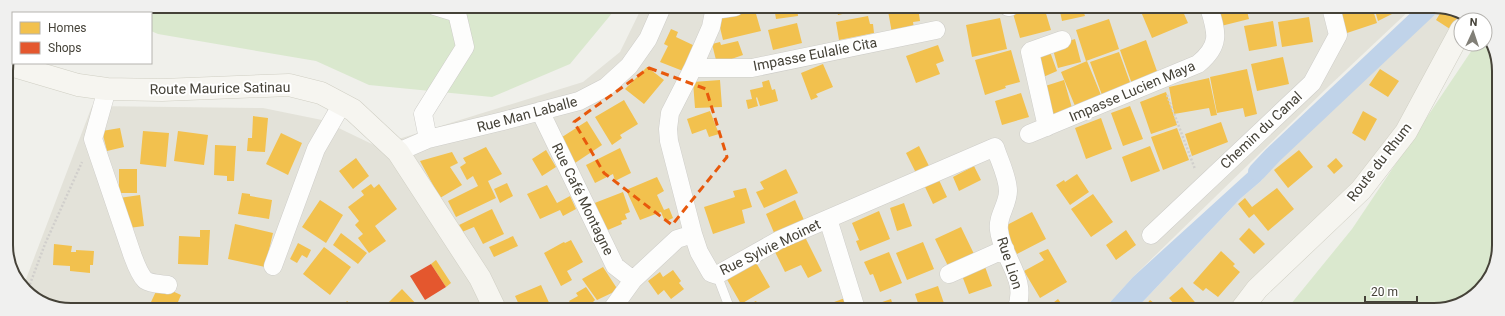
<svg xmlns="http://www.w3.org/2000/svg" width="1505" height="316" font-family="Roboto,sans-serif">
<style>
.residential{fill:#e3e2d9}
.green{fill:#dae8ce}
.water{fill:#c0d3e9}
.homes{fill:#f2c14e}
.shops{fill:#e4572e}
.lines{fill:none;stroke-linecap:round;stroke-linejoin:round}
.canal{stroke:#c0d3e9;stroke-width:18}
.lane-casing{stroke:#cecdc9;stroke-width:10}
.street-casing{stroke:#cecdc9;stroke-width:19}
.secondary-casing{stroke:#d0cfc4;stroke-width:23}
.path{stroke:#d1cfcc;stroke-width:2.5;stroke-dasharray:2 2;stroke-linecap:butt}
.lane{stroke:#fdfdfc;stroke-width:9}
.street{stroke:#fdfdfc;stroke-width:18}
.secondary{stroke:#f6f5f0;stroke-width:22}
.marked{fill:none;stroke:#e8590c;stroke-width:3;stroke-dasharray:8 5;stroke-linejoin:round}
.labels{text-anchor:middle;stroke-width:4;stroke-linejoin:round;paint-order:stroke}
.street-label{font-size:14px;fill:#454238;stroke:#fff}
.rim{fill:none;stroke:#454238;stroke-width:2}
</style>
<rect width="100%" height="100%" fill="#f0f0eb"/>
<path class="residential" d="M642,7H1413L1327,88L1133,277L1103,310L59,309L25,291L23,287L92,106L263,108L322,120L376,146L583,82L620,52Z
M1441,7H1446L1462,16L1400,129L1358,183L1274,257L1232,310H1135L1240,199L1261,181L1268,170Z"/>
<path class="green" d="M100,6H618L570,64L492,97L369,85L316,61L158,34L151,31V13H111L100,8Z
M1485,35L1498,58V257L1477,294L1438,310H1286L1352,229L1476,44H1485Z"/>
<path class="water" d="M1273,155L1268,170L1261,181L1240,199L1135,310H1103L1133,277L1255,166Z"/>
<path class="homes" d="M754,7L761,31L723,40L717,15Z
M774,7H797L798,16L776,19Z
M836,7H874V10L865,11V9L838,15Z
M883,7H901L883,11Z
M914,7H918L920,21L913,22L914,28L892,33L888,11Z
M1023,7H1044L1051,30L1020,38L1012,10Z
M1059,7H1091V8L1083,10L1085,16L1062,21Z
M1139,7H1181L1188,23L1152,38Z
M1216,7H1246L1249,19L1221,26Z
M1248,7H1274V8L1249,13Z
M1336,7H1372L1377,23L1344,34Z
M1374,7H1406L1378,21Z
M1444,7L1459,15L1450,29L1436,20Z
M868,16L870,24H873L874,33L839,40L836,22Z
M1309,17L1313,42L1282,47L1278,22Z
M1000,18L1007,49L972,57L966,25Z
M1109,19L1119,49L1086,61L1076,30Z
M1273,21L1277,46L1249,51L1244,26Z
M797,23L802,43L773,50L768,30Z
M671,29L678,32L676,37L695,46L683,71L660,62L668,46L664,44Z
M1075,39L1081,62L1058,68L1052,46Z
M1146,40L1158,74L1132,84L1120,50Z
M738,41L743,55L717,64L712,44L720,42L721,45Z
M938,45L944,61L936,64L940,74L916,83L906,56Z
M1049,49L1057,71L1041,78L1032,55Z
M1011,50L1020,82L1005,86L1006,88L985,95L975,60Z
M1119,52L1131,85L1102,95L1090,62Z
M1283,57L1289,84L1257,91L1251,64Z
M1087,61L1101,95L1075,106L1061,72Z
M823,64L833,87L816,94L818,97L811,100L801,73Z
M647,67L664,80L644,104L625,89Z
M1247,69L1257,114L1245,117L1243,108L1217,113L1210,77Z
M1380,69L1399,81L1388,97L1369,85Z
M1209,78L1217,115L1211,116L1209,108L1174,114L1169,87Z
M720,80L722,107L695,108L693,82Z
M769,80L772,90L775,89L778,101L760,106L757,97L756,98L758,106L748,109L746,100L752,99L750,90L763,87L762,82Z
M1064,80L1074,115L1054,121L1039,88Z
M1166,92L1177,125L1151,134L1140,102Z
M1021,93L1029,117L1002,125L995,101Z
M624,100L638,124L620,135L622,138L612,145L595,117Z
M1130,106L1143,139L1123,146L1111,113Z
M710,111L719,134L709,137L706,129L692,134L687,119Z
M1363,111L1377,119L1365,141L1352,133Z
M253,116L268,118L265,152L247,151L248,138H252Z
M1101,118L1112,149L1086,159L1075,128Z
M587,121L602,145L575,163L559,139Z
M1221,122L1228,142L1192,156L1185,134Z
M120,128L124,147L107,151L102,131Z
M1177,128L1189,160L1163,170L1151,137Z
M143,131L169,133L166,167L140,164Z
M178,131L208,135L204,165L174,161Z
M281,133L302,143L288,175L266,164Z
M215,145L236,146L234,181H227V176L214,175Z
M919,146L929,166L916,173L906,153Z
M1150,146L1160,171L1131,182L1122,157Z
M486,147L502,174L488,181L496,198L456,217L448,201L478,186L473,176L467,180L460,167L466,163L463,158Z
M620,148L631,173L615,181L613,174L595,183L586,165Z
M546,150L556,167L542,176L532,159Z
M1299,150L1313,167L1288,188L1274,170Z
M452,152L458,163L450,167L462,185L440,198L420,161Z
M356,158L369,176L353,189L339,171Z
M1336,158L1343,166L1334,174L1327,166Z
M974,166L981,180L959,191L953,177Z
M119,169H137V193H119Z
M786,169L798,193L764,208L756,192L764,189L760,182Z
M1077,174L1089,192L1070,205L1056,185L1064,180L1065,182Z
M657,177L664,191L657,195L664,210L669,208L673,218L665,222L661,212L640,220L626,190Z
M939,180L947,197L933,204L925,187Z
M507,183L513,196L500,203L494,189Z
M371,184L374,188L379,184L397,209L375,226L386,241L369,253L358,238L363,234L355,225L359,221L348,207L364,195L361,191Z
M547,185L557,203L570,196L576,209L563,216L560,210L540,219L527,194Z
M746,188L752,207L742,210L745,223L713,234L704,207L735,197L733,191Z
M1277,188L1294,209L1268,231L1254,214L1249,218L1238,204L1245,198L1252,207Z
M623,192L630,212L625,214L627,219L621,221L622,224L603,232L592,204Z
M242,193L250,194V196L272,200L269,219L238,214Z
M1093,194L1113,222L1091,237L1071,209Z
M140,195L144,226L129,228L127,211L120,212L119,198Z
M320,200L343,215L326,243L302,227Z
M795,200L804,220L775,235L766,214Z
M904,203L912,226L897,231L890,208Z
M492,209L504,234L483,244L474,227L462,232L459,225Z
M879,211L890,239L860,251L856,241L859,240L852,223Z
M1032,212L1046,239L1017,254L1003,227Z
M235,224L273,233L265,267L228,259Z
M961,227L974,254L948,266L935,239Z
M1249,228L1265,244L1254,254L1239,239Z
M200,230H210L208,265L178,264L179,236L200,237Z
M1126,230L1136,245L1116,260L1106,245Z
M341,233L367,253L358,264L333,245Z
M803,233L822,271L808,278L801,265L785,272L773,248Z
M513,236L518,246L494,257L489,247Z
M571,240L583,262L567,271L572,280L561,286L544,253L562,243L564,242L565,243Z
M923,242L934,269L907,280L896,253Z
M298,243L311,250L307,258L302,255L297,263L290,259Z
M54,244L72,246L71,252H76V250L94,251L93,265H90V273L70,271V266L53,265Z
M324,247L351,267L330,295L303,274Z
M1048,249L1067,282L1040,298L1024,271L1044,260L1039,253Z
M1221,251L1235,264L1233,266L1240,272L1218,297L1206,288L1203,291L1193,283Z
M889,252L902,283L880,292L873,274L870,275L864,262Z
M754,259L770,287L741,304L725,276Z
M436,260L451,283L446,287L431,264Z
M984,264L992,286L969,294L961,273Z
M603,267L618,290L597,300L582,279Z
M673,270L681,281L679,283L684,289L671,299L664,290L658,295L648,281L660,272L663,277Z
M159,285L181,295L175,309H167L151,302Z
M541,285L551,307L548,308L549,309H521L515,296Z
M938,286L946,309H920L915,294Z
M586,287L595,300L592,303L595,308L593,309H575L569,301L578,296L576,293Z
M1182,287L1200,308L1197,310H1179L1169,298Z
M402,289L419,307L422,309H386L384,307Z
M845,298L850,309H818V308Z
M891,299L894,309H862Z
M1058,299L1066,310H1044Z
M1150,300L1163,310H1142Z
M347,301L356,309H341Z
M756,301L761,309H740Z
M335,304L340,309H331Z
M812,304L814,309H797Z"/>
<path class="shops" d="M431,264L446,287L425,300L410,276Z"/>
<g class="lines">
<path class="canal" d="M1257,172L1273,155L1430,7"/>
<defs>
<path id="lane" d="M717,275L730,309"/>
<path id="street" d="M1008,7H1010
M715,10L735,7
M693,68H752L936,30
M107,89L93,139L132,254C135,262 139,274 145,280C151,284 161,284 168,285
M540,111L615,266L633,280
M1047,127L1030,52L1031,51L1062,40
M1029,134L1198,64C1221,45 1217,33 1209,7
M428,139L423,114L465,47L457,13L434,6
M398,152L428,139L503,121L579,101L606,87L629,66L648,39L662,7
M828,219L856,309
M693,234L669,141L668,129L670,113L693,68L711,27L715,7
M1151,235L1312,83L1338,35L1331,7
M273,266L316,149L342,104
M949,274L1005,249
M612,309L633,280L677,239L693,234L699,252L711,273L717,275L779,240L995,147C999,160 1008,177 1008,191C1008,205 997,216 999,230C1002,259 1029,279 1016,310"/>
<path id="secondary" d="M8,62L17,67L78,85L107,89L162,90L289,85L321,93L353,110L398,152L480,278L495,309
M1241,310L1257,289L1361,190L1406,132L1461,30"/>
</defs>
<use href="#lane" class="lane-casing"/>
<use href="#street" class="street-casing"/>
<use href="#secondary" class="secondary-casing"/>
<path class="path" d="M1167,95L1195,169
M27,292L45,244L82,162"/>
<use href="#lane" class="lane"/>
<use href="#street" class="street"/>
<use href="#secondary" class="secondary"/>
</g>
<path class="marked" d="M649,68L706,89L727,157L672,225L604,173L574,122Z"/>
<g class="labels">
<g class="street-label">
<text transform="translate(815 54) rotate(-11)" y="5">Impasse Eulalie Cita</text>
<text transform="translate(220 88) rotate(-1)" y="5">Route Maurice Satinau</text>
<text transform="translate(1132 91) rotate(-23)" y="5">Impasse Lucien Maya</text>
<text transform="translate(527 114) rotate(-15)" y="5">Rue Man Laballe</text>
<text transform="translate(1261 130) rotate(-43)" y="5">Chemin du Canal</text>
<text transform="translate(1379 162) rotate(-52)" y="5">Route du Rhum</text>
<text transform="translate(583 199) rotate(64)" y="5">Rue Café Montagne</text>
<text transform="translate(770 247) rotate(-26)" y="5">Rue Sylvie Moinet</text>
<text transform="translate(1010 263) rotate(72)" y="5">Rue Lion</text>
</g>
</g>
<path d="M0 0H1505V316H0ZM71 13H1434A58 58 0 0 1 1492 71V245A58 58 0 0 1 1434 303H71A58 58 0 0 1 13 245V71A58 58 0 0 1 71 13Z" fill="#f0f0ef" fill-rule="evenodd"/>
<path class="rim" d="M71 13H1434A58 58 0 0 1 1492 71V245A58 58 0 0 1 1434 303H71A58 58 0 0 1 13 245V71A58 58 0 0 1 71 13Z"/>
<rect x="12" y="12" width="140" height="52" fill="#ffffff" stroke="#b5b3af"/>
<rect x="20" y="22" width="20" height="12" fill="#f2c14e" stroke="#b5b3af"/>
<text x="48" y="32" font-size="12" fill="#454238">Homes</text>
<rect x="20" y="42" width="20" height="12" fill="#e4572e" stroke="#b5b3af"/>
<text x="48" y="52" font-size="12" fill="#454238">Shops</text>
<g transform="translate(1473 32) rotate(3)"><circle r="19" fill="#ffffff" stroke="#b5b3af"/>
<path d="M0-3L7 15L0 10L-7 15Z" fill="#817f77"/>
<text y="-6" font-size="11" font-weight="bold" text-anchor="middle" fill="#454238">N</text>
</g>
<path d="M1365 296v6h52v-6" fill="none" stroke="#454238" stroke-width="2"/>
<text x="1371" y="296" font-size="12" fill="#454238" stroke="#ffffff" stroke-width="3" paint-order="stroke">20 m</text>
</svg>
